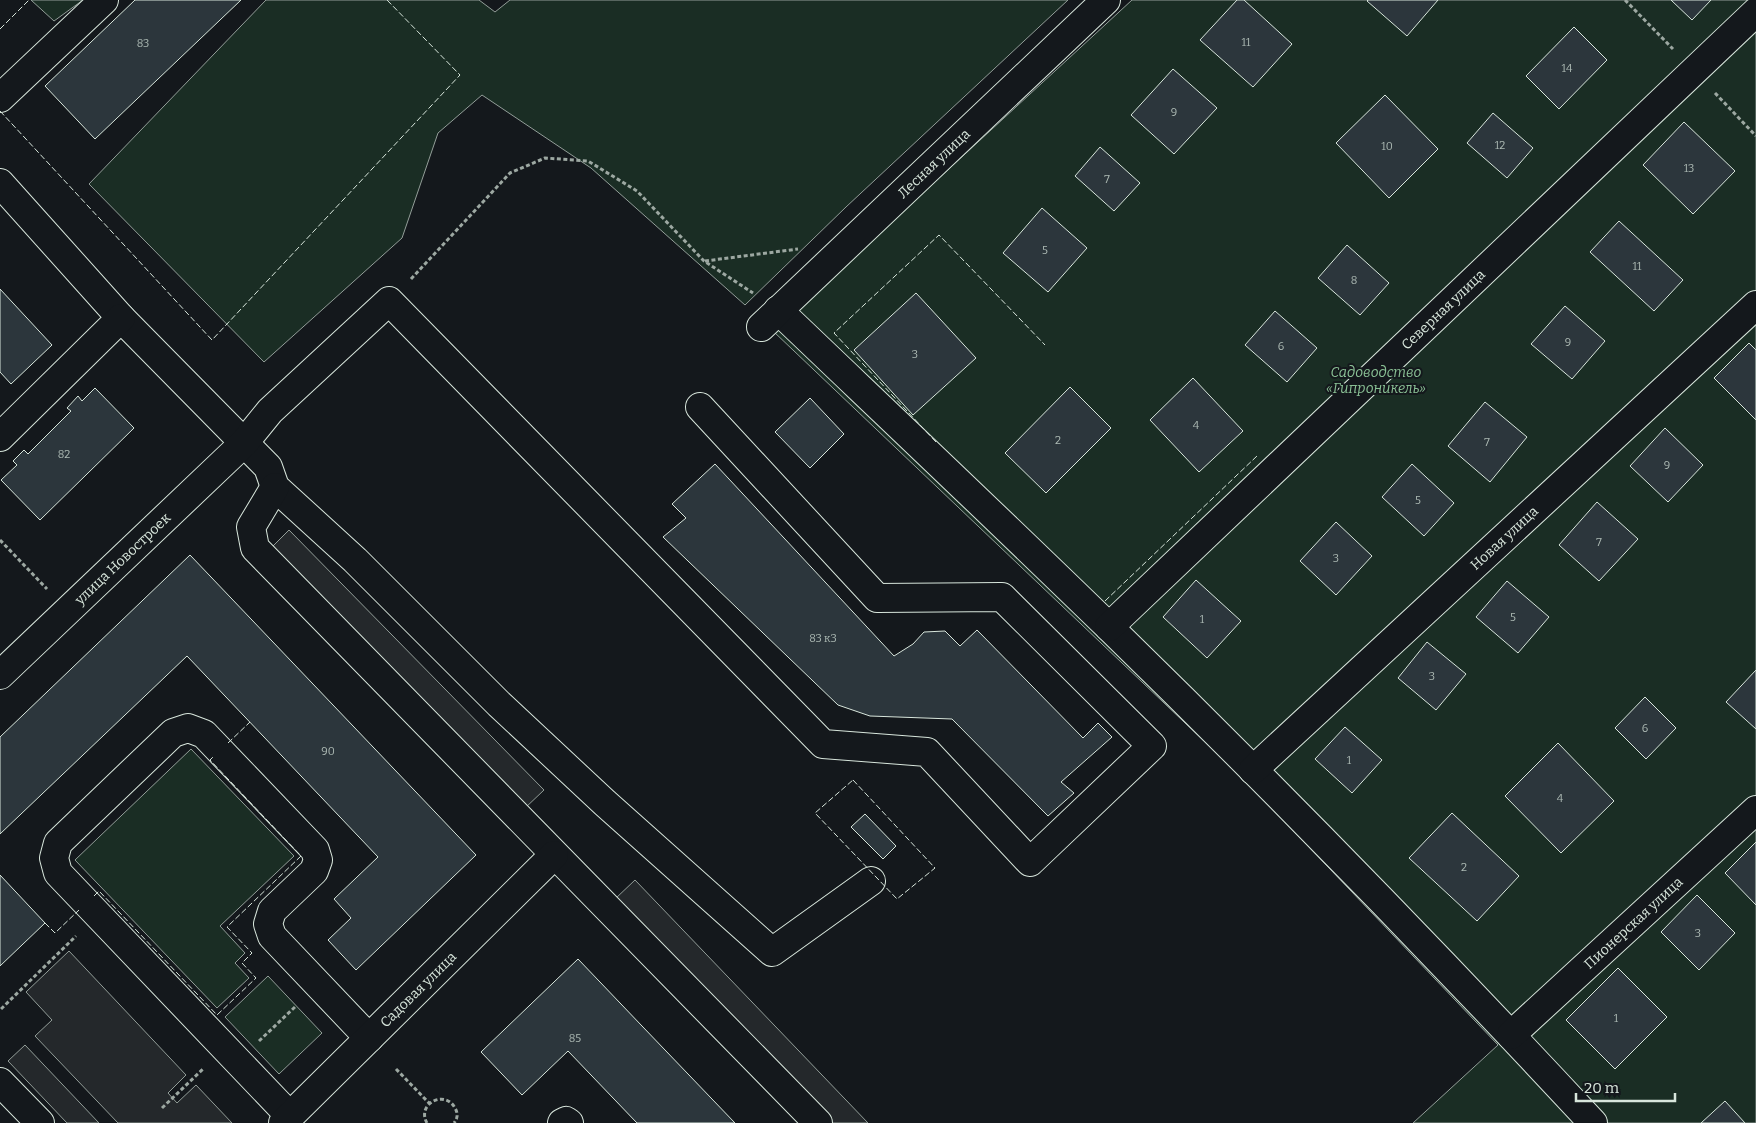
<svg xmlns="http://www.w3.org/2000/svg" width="1756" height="1123" font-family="Bitter,serif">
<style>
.green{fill:#1a2d24;stroke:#939e99}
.parking{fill:#24282b;stroke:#939e99}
.building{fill:#2c363c;stroke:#d8e6dc}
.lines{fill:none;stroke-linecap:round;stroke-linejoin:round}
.minor-casing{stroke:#d8e6dc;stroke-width:30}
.path{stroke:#9da8a2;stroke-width:3;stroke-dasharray:4 2.5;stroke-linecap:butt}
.minor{stroke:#14181c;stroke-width:28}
.fence{stroke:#d8e6dc;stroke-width:1;stroke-dasharray:6 2.5;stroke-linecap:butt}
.labels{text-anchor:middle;stroke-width:4;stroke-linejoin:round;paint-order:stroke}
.number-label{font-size:11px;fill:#adbab4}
.street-label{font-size:14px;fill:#d8e6dc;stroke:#14181c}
.park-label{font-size:14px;font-style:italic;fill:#8ac095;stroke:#14181c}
</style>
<rect width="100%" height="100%" fill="#14181c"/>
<path class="green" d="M31,0H83L54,21Z
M266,0H479L495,12L510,0H1068L846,207L745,305L591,168L482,95L438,133L402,238L264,362L89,184Z
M1132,0H1756V1123H1413L1498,1045L1245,780L773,331Z
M191,749L294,856L220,926L245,953L235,963L249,978L217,1008L75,860Z
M268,976L322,1033L279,1074L225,1017Z"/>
<path class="parking" d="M289,530L544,790L524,809L270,549Z
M635,880L868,1123H830L615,899Z
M69,951L186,1075L168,1093L177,1103L196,1085L232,1123H118L35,1036L52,1020L26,992Z
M25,1045L99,1123H67L8,1061Z"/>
<path class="building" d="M135,0H241L95,139L45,86Z
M1237,0H1244L1292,44L1253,87L1200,40Z
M1368,0H1438L1407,36L1367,1Z
M1671,0H1711L1692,20Z
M1574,27L1607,60L1559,109L1526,76Z
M1173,69L1217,108L1174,154L1131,115Z
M1385,95L1438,149L1389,198L1336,143Z
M1493,113L1533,148L1507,178L1467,143Z
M1684,122L1735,171L1693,214L1643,165Z
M1100,147L1140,183L1114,211L1075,176Z
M1042,208L1087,248L1048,292L1003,253Z
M1619,221L1683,280L1654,311L1590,252Z
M1347,245L1389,283L1360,315L1318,278Z
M0,289L52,345L11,384L0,372Z
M916,293L976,358L913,415L854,350Z
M1565,306L1605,341L1572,379L1531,344Z
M1275,311L1317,348L1287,382L1245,345Z
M1749,343L1756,350V420L1714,378Z
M1193,378L1243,431L1199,472L1150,420Z
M1070,387L1111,428L1046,493L1005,453Z
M95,388L134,428L40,520L1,480L17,465L13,461L24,450L28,454L71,411L67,408L78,396L82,401Z
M810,398L844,434L810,468L775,432Z
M1485,402L1527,437L1490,482L1448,446Z
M1665,428L1703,465L1668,502L1630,466Z
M715,464L894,656L913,644L924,632L945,631L960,646L977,630L1083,738L1098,723L1112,737L1061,782L1074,793L1048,816L952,719L870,716L838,705L663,537L686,518L672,504Z
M1412,464L1454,503L1424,536L1382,497Z
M1597,502L1638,539L1599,581L1559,545Z
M1336,522L1372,556L1336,595L1300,561Z
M190,555L476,855L356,970L328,940L351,918L334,899L378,857L187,656L0,834V737Z
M1196,580L1241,621L1207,658L1163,617Z
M1507,581L1549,617L1518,653L1476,617Z
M1427,642L1466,674L1436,710L1398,678Z
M1756,670V729L1726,702Z
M1645,697L1676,728L1646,759L1615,728Z
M1345,727L1382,760L1352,793L1315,759Z
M1558,743L1614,801L1561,853L1505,796Z
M1452,813L1519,876L1477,921L1409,858Z
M865,814L896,846L883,859L851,827Z
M1756,842V905L1725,873Z
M0,875L45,923L0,966Z
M1697,895L1735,933L1699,970L1661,932Z
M578,959L642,1026L735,1123H637L568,1051L522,1095L481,1052Z
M1618,968L1667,1017L1615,1069L1566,1020Z
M1725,1101L1745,1123H1701Z"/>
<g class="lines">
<defs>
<g id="minor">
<path d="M0,98L104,0"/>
<path d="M0,183L121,318L268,467L275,487L355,560L499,704L605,803L772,952L871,881"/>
<path d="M778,310C888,415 999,520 1108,626C1274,788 1436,954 1593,1123"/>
<path id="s1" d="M761,327L1106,0"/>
<path d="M0,437L121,318"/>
<path d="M275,487L251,527L255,548L818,1123"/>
<path id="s2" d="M1109,627L1756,12"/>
<path id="s3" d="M0,675L244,443L270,411L389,301L823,744L927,752L1030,862L1152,746L1002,597L877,598L700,407"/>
<path id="s4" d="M1253,770L1756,305"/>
<path id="s5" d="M1511,1035L1756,810"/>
<path d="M0,1082L40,1123"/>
<path d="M290,1116L58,873L54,858L58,843L173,733L188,728L204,734L315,850L318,860L314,871L272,911L268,924L272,936L369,1038"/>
<path id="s6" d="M283,1123L554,855"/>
<path d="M562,1123L566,1121L569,1123"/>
</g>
</defs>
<use href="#minor" class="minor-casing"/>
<path class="path" d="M1625,0L1673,49
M1715,93L1756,136
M705,261L798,249
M411,279L510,173L545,158L588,161L637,191L704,261L753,293
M0,540L47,589
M1,1009L76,936
M259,1041L296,1006
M396,1069L429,1103
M162,1108L203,1069
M427,1123C416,1104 445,1089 455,1108C458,1113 458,1118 454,1123"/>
<use href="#minor" class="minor"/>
<path class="fence" d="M0,29L29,0
M0,111L212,340L460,75L387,0
M936,442L834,333L939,235L1045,345
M1105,601L1257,456
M228,743L250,722
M853,780L935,868L897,899L815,813Z
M94,896L99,891L217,1015L256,978L242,963L252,953L227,927L301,856L210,760L213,757
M45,923L55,933L79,910"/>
</g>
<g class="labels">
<g class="number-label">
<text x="1246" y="46">11</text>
<text x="143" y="47">83</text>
<text x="1567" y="72">14</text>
<text x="1174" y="116">9</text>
<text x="1500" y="149">12</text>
<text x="1387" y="150">10</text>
<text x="1689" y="172">13</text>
<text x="1107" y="183">7</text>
<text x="1045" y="254">5</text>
<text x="1637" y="270">11</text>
<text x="1354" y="284">8</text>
<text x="1568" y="346">9</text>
<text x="1281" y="350">6</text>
<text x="915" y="358">3</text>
<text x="1196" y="429">4</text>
<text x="1058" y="444">2</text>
<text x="1487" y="446">7</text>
<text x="64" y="458">82</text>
<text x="1667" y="469">9</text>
<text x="1418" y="504">5</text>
<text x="1599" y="546">7</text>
<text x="1336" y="562">3</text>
<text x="1513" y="621">5</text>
<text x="1202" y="623">1</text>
<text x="823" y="642">83 к3</text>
<text x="1432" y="680">3</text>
<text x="1645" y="732">6</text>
<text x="328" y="755">90</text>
<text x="1349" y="764">1</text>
<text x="1560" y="802">4</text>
<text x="1464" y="871">2</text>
<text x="1698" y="937">3</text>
<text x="1616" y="1022">1</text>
<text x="575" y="1042">85</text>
</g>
<g class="street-label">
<text dy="5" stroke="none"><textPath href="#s1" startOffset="238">Лесная улица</textPath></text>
<text dy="5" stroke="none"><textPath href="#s2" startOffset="461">Северная улица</textPath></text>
<text dy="5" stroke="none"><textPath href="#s4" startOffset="342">Новая улица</textPath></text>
<text dy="5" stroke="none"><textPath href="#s3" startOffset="169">улица Новостроек</textPath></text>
<text dy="5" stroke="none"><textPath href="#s5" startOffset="166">Пионерская улица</textPath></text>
<text dy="5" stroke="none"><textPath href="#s6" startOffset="190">Садовая улица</textPath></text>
</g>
<g class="park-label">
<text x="1376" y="377">Садоводство<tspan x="1376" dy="16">«Гипроникель»</tspan></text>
</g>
</g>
<path d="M1576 1093v8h99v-8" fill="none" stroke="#d8e6dc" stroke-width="2.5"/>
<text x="1584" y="1093" font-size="15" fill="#d8e6dc" stroke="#14181c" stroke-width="4" paint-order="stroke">20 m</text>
</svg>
